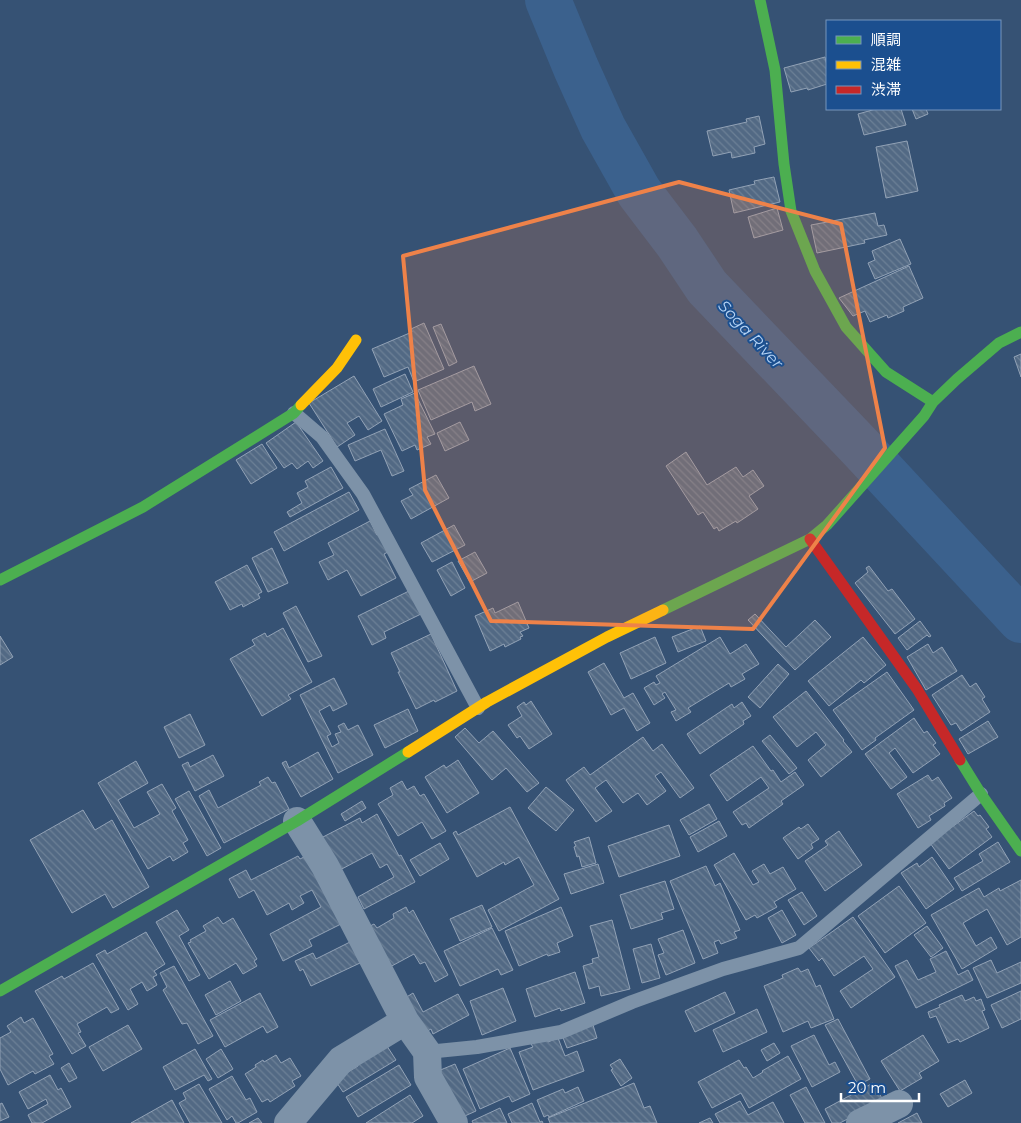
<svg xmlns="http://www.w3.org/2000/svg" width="1021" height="1123" font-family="Montserrat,'Noto Sans JP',sans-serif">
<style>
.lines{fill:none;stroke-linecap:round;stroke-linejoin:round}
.river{stroke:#3b618d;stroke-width:46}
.building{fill:url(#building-back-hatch);stroke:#92a2b6}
.lane{stroke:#7d92a8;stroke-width:14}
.street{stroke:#7d92a8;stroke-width:28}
.fast{stroke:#4caf50;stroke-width:11}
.slow{stroke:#ffc107;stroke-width:11}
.jam{stroke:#c62828;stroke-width:11}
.marked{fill:#ee8249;fill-opacity:0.2;stroke:#ee8249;stroke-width:4;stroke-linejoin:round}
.labels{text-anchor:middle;stroke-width:4;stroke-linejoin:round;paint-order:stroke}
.water-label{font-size:16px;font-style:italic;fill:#b5d3f5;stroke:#1b4f8f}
</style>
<defs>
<pattern id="building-back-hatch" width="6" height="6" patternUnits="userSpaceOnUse" patternTransform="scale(1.25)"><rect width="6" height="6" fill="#526984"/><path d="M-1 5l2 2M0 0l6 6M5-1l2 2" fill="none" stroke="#6c8096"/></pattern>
</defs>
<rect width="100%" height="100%" fill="#365274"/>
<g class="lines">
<path class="river" d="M548,0L576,68L603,128L639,192L677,242L707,287L860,447L1021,620"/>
</g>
<path class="building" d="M825,57L827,66V84L808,90L807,88L791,92L784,68Z
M876,109H901L906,125L864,135L858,114Z
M912,109H926L928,114L916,119Z
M759,116L765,144L754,147L755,153L732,158L731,152L713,156L707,131L747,122L746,119Z
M907,141L918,191L886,198L876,147Z
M774,177L780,202L734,213L729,190L755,184L754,181Z
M777,208L783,230L754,238L748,217Z
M875,213L878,226L884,225L887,235L864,240L865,243L817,253L811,225Z
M900,239L911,264L875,279L868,263L875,260L872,251Z
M909,266L923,298L903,307L904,311L888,318L887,315L870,322L865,311L853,316L839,298Z
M424,323L444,369L414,382L408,367L384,377L372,349L412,332L411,329Z
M441,324L457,362L449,366L433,327Z
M1021,354V377L1014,357Z
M474,366L491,404L475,411L472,402L431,420L418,390Z
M405,374L413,392L381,407L373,389Z
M354,376L382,421L368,430L359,416L347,423L355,435L337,447L309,403Z
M415,393L435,434L427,437L431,444L417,450L415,445L402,451L384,414L403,405L401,399Z
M296,422L323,461L313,468L308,461L297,469L292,463L284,468L266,443Z
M460,422L469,440L445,451L437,433Z
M385,429L404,471L392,476L381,450L355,461L348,445Z
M262,444L277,468L251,484L236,460Z
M686,452L707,485L736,467L743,477L753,470L764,486L749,496L758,509L737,523L736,521L719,531L717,527L714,529L703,512L698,515L666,466Z
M331,467L343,488L290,517L287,512L302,503L297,493L308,487L305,481Z
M436,475L449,498L411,519L401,501L413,495L409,489Z
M349,492L359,510L284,551L274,532Z
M370,521L377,535L379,534L388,552L384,554L396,578L361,596L347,570L328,580L319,562L334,555L328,543Z
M454,525L465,545L432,562L421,543Z
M272,548L288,583L268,592L252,558Z
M475,552L487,573L470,582L458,561Z
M452,562L465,588L451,596L437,570Z
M247,565L262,592L258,594L260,598L243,607L242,604L230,610L215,582Z
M869,566L888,591L892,589L915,619L895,634L855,583L868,572L866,568Z
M409,591L421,614L384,632L386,638L372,645L358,616Z
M518,602L529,628L520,632L523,636L520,637L521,639L505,647L504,644L490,651L475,616L493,608L495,613Z
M296,606L322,656L308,662L283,613Z
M755,614L786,647L815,620L831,637L795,670L748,620Z
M920,621L931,636L929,637L927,635L907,650L898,638Z
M700,626L706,641L678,652L672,637Z
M283,628L312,682L288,695L291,699L262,716L230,659L255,645L252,640L265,633L267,637Z
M431,634L457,691L435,702L434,700L416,709L398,672H400L391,653Z
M0,636L13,657L0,665Z
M655,637L666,663L631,679L620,653Z
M720,637L730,654L746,644L759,664L742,674L745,679L731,687L729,683L688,708L691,712L676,721L671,712L676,710L665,692L662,694L665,698L654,705L644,688L654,682L656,685L660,683L656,676Z
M863,637L886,665L864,683L861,680L829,706L808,681Z
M928,644L933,653L942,647L957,671L926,690L907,657Z
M604,663L624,698L633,693L650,723L637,731L624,708L611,715L588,672Z
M778,664L789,674L760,708L748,697Z
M887,672L914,710L875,738L876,740L862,750L833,710Z
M962,675L970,687L976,683L985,697L982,699L990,712L961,731L956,723L951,725L932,695Z
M334,678L347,704L333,711L330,705L319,711L331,734L327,736L332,747L339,743L335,734L341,732L338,726L344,723L348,730L358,725L373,755L338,773L300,695Z
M806,691L844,740L843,741L852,752L821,777L808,760L826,745L816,732L797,747L773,717Z
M531,701L552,734L529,749L520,736L517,738L508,725L522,716L517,707L524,702L526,705Z
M742,702L751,716L743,721L744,724L700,754L687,734L732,704L734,708Z
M408,709L418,731L385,748L374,725Z
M190,714L205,745L179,758L164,727Z
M914,718L924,733L927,731L936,743L933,745L940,754L913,773L895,748L889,753L907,777L891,789L865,754Z
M988,721L998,737L968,754L959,739Z
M465,728L479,743L493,731L539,783L527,792L506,768L492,780L455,737Z
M770,735L797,768L789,774L762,741Z
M643,737L653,751L662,744L694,788L680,798L661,772L655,776L666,791L647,805L638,793L623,803L606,780L595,788L612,811L596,822L566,780L584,767L590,775Z
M753,746L771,771L773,770L781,782L795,772L804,785L781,801L783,804L749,828L746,823L742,825L733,812L769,788L761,777L727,801L710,775Z
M318,752L333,779L301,797L282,763L286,761L289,768Z
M213,755L224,776L195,791L182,765L188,762L190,767Z
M458,760L479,793L447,813L425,777L444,765L446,768Z
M136,761L148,783L118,800L134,828L160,814L147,792L162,784L176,808L172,811L188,840L183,843L188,852L173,861L170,856L148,869L98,783Z
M928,775L932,781L938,777L952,798L944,803L945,806L929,816L931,820L918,828L897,794Z
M268,777L272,783L275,782L289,809L224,843L199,796L209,790L218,808L261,785L259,782Z
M402,781L407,790L414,786L420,796L424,794L446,831L432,839L422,822L398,836L378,804L393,795L390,788Z
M546,787L574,810L556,831L528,808Z
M189,791L221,848L207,856L175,799Z
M362,801L366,808L345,821L341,814Z
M709,804L717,819L689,835L680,820Z
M510,807L559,899L499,931L488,910L534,885L519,857L505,865L504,862L477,877L453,833L456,831L458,835Z
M83,810L95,830L112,820L149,887L113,908L105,894L72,913L30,840Z
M974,811L978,816L980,815L989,827L986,829L992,837L949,869L930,843Z
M377,814L399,856L401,855L415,882L364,909L358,897L394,877L387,864L380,868L372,853L338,871L321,838L360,818L362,823Z
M719,821L727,836L698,852L690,837Z
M808,824L819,839L811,844L813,848L798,859L783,838L799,827L801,829Z
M669,825L680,856L619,877L608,846Z
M839,831L862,865L825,891L805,861L828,845L825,841Z
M589,837L596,863L582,867L579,856L577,857L574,847L576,846L574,842Z
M998,842L1010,862L962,891L954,878L983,861L979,854Z
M440,843L449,859L420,876L410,860Z
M734,853L753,885L759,882L752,871L764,864L770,874L783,867L796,889L774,902L777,907L757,918L755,915L746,920L714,865Z
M308,855L343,923L309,940L312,946L283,961L270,934L321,907L312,890L300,896L304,903L292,910L289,903L267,915L254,890L239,898L229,879L246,870L251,880L298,856L300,859Z
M932,857L954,889L926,909L901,873L917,863L919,867Z
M598,864L604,883L571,894L564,874Z
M706,866L715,886L720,883L740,930L734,932L737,938L721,944L719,940L714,942L718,953L703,959L670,881Z
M1021,880V937L1007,945L987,909L963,923L976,946L991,937L997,948L962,969L931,915L979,888L984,897L999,888L1000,891Z
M665,881L674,909L661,913L663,919L631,929L620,895Z
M899,886L926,923L885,953L858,916Z
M802,892L817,916L804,925L788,900Z
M482,905L492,927L460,941L450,919Z
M406,907L409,913L413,910L448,975L435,982L425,962L420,964L414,954L388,968L366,928L374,924L377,928L394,918L393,914Z
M561,907L573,936L557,943L560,952L548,956L547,954L519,966L505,931Z
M177,910L189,930L179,936L200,975L189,981L156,922Z
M782,910L796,935L782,943L768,918Z
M218,917L223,924L233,918L257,959L254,961L257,966L243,974L236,963L209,979L188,943L191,942L190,940L206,931L203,926Z
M853,917L895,977L851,1008L840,991L873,969L864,956L834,976L822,958L819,961L809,948Z
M612,920L630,989L601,996L599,986L589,989L583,966L593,963L592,959L599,957L590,926Z
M927,926L943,948L931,957L914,935Z
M492,928L513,970L501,975L498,969L460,986L444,951Z
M683,930L695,963L666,975L658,955L664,953L658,939Z
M146,932L165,964L154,971L157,975L153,977L157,985L147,991L142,982L130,989L138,1004L128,1010L96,955L105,950L107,954Z
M350,942L360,963L311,986L303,969L300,971L295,961L313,953L316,959Z
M651,944L660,978L642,983L633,949Z
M946,951L958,975L968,970L973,980L916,1008L895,966L907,960L918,980L936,972L930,959Z
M991,960L997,973L1021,962V983L987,998L973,968Z
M93,963L119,1009L111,1013L107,1007L77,1024L81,1032L78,1033L86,1046L72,1054L35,991L62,976L64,979Z
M174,966L213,1036L198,1044L187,1023L182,1024L163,990L167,987L160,973Z
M798,968L801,972L808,969L816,987L820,985L834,1019L811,1028L808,1021L783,1032L764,986L783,978L782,975Z
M575,972L585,1003L561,1011L560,1008L535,1017L526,989Z
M230,981L241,1001L216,1015L205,995Z
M503,988L516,1021L482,1035L470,1001Z
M1021,991V1019L1002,1028L991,1005Z
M725,992L735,1013L695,1032L685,1011Z
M260,993L278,1027L267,1033L263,1026L225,1047L210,1020Z
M413,993L423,1012L458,994L469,1015L433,1034L431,1029L424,1033L405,998Z
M962,995L965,1001L974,997L976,1001L981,999L985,1010L982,1011L989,1028L960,1042L958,1039L948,1043L936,1016L930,1018L928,1012L940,1007L939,1005Z
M757,1009L767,1032L723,1052L713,1030Z
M21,1017L24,1023L33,1018L53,1054L49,1056L54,1064L35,1074L33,1071L8,1085L0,1069V1038L11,1032L7,1026Z
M838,1019L870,1079L858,1085L825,1025Z
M128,1025L142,1049L103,1071L89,1047Z
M593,1025L597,1038L567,1048L562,1035Z
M814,1035L829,1065L835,1062L840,1072L812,1087L791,1046Z
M923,1035L939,1061L919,1073L922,1078L900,1091L881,1061Z
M547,1038L548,1042L558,1038L565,1056L577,1051L584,1071L533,1090L519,1052L533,1047L531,1044Z
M385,1043L396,1060L343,1092L335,1080L358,1066L355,1061Z
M774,1043L780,1053L767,1061L761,1050Z
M510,1048L530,1094L512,1102L509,1096L480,1109L463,1069Z
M195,1049L212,1079L208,1081L204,1075L175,1090L163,1067Z
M221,1049L233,1069L218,1078L206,1059Z
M276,1055L281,1063L290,1058L301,1076L292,1081L295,1086L270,1102L268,1099L262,1102L245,1074L256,1067L255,1065L263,1060L264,1062Z
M788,1056L801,1079L749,1108L741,1093L712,1108L698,1082L739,1060L744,1068L746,1067L753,1078L763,1072L762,1071Z
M620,1059L632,1078L621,1086L611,1070L613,1069L610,1065Z
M69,1063L77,1078L69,1082L61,1068Z
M455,1064L476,1111L458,1119L438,1071Z
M399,1065L411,1085L358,1117L346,1097Z
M50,1075L58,1090L61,1088L71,1107L42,1123H32L28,1115L48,1104L46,1099L28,1109L19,1092Z
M232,1076L246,1100L250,1098L257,1112L238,1123H236L232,1116L227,1120L209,1089Z
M965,1080L972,1093L948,1107L940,1094Z
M634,1083L644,1108L650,1106L657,1123H550L548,1118Z
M873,1083L883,1100L840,1123H832L825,1109Z
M199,1084L222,1123H190L179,1103L186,1099L183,1093Z
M578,1087L584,1101L549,1117L548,1115L544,1117L537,1100L563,1089L565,1093Z
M806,1087L825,1123H805L790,1095Z
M410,1095L423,1116L412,1123H366Z
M172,1100L184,1123H131Z
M740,1101L748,1115L773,1102L784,1123H720L715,1114Z
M2,1103L9,1117L0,1121V1104Z
M532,1103L540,1122L542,1121L543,1123H512L508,1114Z
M500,1108L507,1123H473L472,1121Z
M917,1113L922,1123H898Z
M258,1118L262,1123H249Z
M710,1118L713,1123H699Z"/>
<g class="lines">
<path class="lane" d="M294,413L322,437L363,494L478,708
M427,1052L477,1047L561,1032L632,1002L723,969L799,948L981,794"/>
<path class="street" d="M297,821L325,866L405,1021L427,1052L428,1077L454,1123
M288,1123L341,1060L405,1021
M860,1123L899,1104"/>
<path class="fast" d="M760,0L775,70L784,164L791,211L815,271L846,327L886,372L933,402
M0,580L143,507L294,413L301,405
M663,610L810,539L827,525L924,416L933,402L957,379L999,343L1021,332
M960,760L981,794L1021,851
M0,991L297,821L408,752"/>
<path class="slow" d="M301,405L337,368L356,340
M408,752L487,702L607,637L663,610"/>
<path class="jam" d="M810,539L917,689L960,760"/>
</g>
<path class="marked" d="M679,182L841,224L885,448L753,629L491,621L425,490L403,256Z"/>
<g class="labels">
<g class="water-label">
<text transform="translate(751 334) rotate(47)" y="6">Soga River</text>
</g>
</g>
<rect x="826" y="20" width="175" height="90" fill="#1b4f8f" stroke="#7695bc"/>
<rect x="836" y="36" width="25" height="8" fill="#4caf50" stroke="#7695bc"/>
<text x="871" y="45" font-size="15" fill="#ffffff">順調</text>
<rect x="836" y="61" width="25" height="8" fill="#ffc107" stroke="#7695bc"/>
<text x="871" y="70" font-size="15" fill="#ffffff">混雑</text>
<rect x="836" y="86" width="25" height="8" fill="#c62828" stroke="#7695bc"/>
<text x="871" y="95" font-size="15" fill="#ffffff">渋滞</text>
<path d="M841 1093v8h78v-8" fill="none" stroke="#ffffff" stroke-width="2.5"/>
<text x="848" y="1093" font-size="15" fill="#ffffff" stroke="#1b4f8f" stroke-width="4" paint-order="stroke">20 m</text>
</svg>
